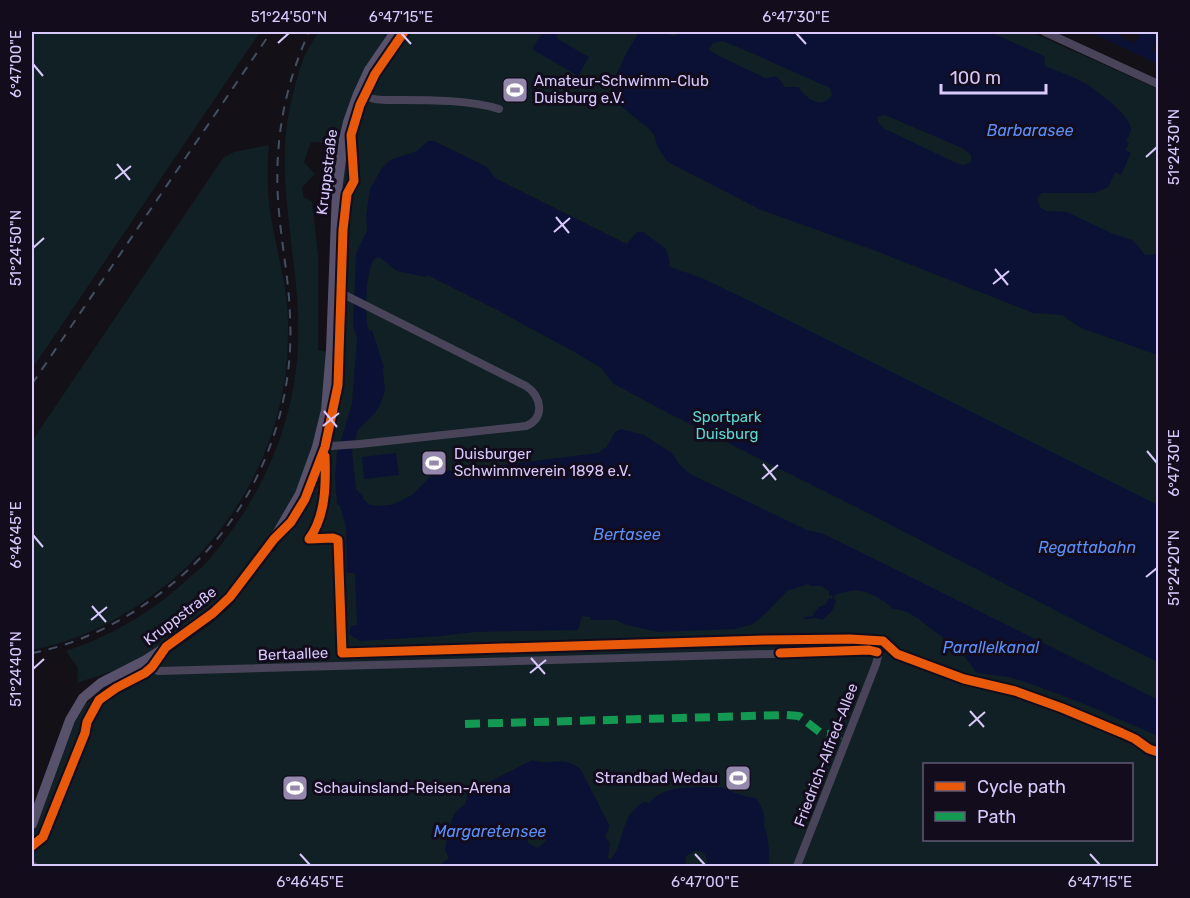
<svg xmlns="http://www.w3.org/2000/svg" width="1190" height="898" font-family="Rubik,sans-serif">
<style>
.green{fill:#102024;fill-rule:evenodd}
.water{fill:#0b1134;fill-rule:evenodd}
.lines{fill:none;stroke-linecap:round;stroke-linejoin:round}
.stream{stroke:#0b1134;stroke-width:2}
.street{stroke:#494459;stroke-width:8}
.secondary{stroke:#58516c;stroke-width:10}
.rail{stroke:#435063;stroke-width:2;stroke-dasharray:9 8;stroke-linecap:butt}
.quiet{stroke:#139951;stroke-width:8;stroke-dasharray:15 8;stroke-linecap:butt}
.cycleway-casing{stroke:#120c1c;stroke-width:13}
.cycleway{stroke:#e8590c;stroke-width:9}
.ticks{fill:none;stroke:#dac9fd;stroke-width:2}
.labels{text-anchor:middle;stroke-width:6;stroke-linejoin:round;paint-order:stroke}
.poi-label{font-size:15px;fill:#dac9fd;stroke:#120c1c;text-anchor:start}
.street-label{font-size:15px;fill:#dac9fd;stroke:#120c1c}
.park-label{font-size:15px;fill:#59d9d4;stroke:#120c1c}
.water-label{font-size:16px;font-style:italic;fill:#5b8ff9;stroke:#120c1c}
.neatline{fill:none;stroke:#dac9fd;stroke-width:2}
.ticks-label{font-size:15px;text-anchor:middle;fill:#dac9fd}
</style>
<rect width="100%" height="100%" fill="#131018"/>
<path class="green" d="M32,32H260L32,369Z
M318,32H388L366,68L339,144L311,142L304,162L315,174L302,187L304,198L312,201L318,255V350L328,352L326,382L314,446L290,506L275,531L226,595L211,610L154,651L124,667L77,683L78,668L66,651C112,636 155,610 190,577C197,571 205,565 210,558C268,491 302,406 298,316C296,260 283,205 285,148C285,123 295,79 305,55C309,47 314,39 318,32Z
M400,32H1031L1158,89V866H32V837L75,722L85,705L100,692L159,660L208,626L231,606L286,535L305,499L321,461L334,399L342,185L349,131L361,93L390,45ZM924,764H1132V840H924Z
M269,145C267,168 267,193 271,217C277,252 287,285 288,320C288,336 288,353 286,370C274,472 213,562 124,614C96,631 64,644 32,650V441L223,158L234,152Z"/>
<path class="water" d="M543,32H554L558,34L556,38L589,57L578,76L532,49Z
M639,32H661L674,36L681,32H990L1044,56L1045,66C1059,72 1075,77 1088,85C1099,93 1129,114 1131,128C1131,133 1128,137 1126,141L1129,143L1125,150L1131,153L1121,175L1115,172L1108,187L1095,193H1042L1037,198L1040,207L1046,211L1067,212L1113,234L1133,240L1145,255L1158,254V355L1081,328L1062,315L1033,313L876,251L761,210L668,162L658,148L654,135L648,128L616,102L611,91V86L626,54ZM723,41L756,55L830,88L832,95C822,111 806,98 798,87H785L777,76L765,78L721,57L709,50L713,43ZM885,115L962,148L971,155V162L964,165L956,163L883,128L878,122L877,117Z
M1090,32H1122L1120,37L1135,43L1141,32H1148L1157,36L1152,50L1158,53V64Z
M428,141H434L487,167L495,178L627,244L637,232H643L666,249L670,262L668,266L704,279L756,304L1158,505V662L1105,636L868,513L666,412L614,384L600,367L569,349L497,310L427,275L425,277L397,271L379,257C374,259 374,259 372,263C366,275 364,319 369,331L372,330L384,368L382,369L383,370L385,391L380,405L374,414L358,430L352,451L356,489L363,496V499L370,505L378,506L390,505L399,502L412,495L435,472L479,468L598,453L604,448H606L615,432L621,429L644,435L672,453L679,464L690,474L807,530L824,534L1158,700V736L1082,703L1034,685L1009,677L977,673L964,656L962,651C953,645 944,638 934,631C922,622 910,609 892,609C885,599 863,588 850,591C843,592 838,594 831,596L829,595V591L821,586H812L808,584L787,591L766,613L753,624L735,629L658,632L626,625L616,620H591L590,617L582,616L578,630L474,632L441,636L360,641L349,634L351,626L357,625L355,573H347L346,527L340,506L337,504L335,476L337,453L352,404L355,364L357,338L353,325L356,253L367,231L366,216L370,189L382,168L390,160L417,151Z
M396,453L399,475L364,479L362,457Z
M829,598L836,600C834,610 830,614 822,620L814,617L813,614L819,607L826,604Z
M532,760C550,767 565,754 581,770L609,825L608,831L605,836L610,843L608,858L611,859C621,847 621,831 629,816C632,811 638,806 643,802L649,803C666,783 697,788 722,787C727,791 749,798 756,798C762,807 766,816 764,827C769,836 770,856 768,866H706C710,851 696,846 686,857V866H441V864L449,858L445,850C447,840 449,824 454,815C460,804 469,810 466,790L468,788L472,791ZM535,825L543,826L547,831L546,841L538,848L528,843C525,834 527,830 535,825Z"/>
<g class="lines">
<path class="stream" d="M833,599L834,595
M805,618L814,617"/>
<path class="street" d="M1045,32L1158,84
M358,94C373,101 384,100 400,100C429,100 472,100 499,109
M317,447L360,444L526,426C546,418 541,396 526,386L347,296L334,291
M146,660L158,671L874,651L877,652L878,656L876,664L797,866
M32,865L34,866"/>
<path class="secondary" d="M32,824L70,720L83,698L101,683L146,660L166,647L213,613L230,597L274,539L300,494L317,447L326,410L331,350L337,191L343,144L348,122L358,94L369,70L395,32"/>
<path class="rail" d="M32,384L271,32
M32,653C91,642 146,609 189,569C258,505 295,409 290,316C289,281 282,247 279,212C273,149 283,89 309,32"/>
<path class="quiet" d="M465,724L786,715L799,716L821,733L848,736"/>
<defs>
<path id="cycleway" d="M309,539L333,538L338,540L342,653L765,640L850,639L883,641L897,654L964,679L1015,691L1062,708L1122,733L1135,739L1149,749L1158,752
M309,539C326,516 326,483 325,456
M780,653L869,650L877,652
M32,846L43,837L85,733L87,722L99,700L116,688L145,673L152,667L166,647L213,613L230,597L274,539L291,522L305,499L325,447L338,385L343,230L347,194L354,181L351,135L360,105L375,74L404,32"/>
</defs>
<use href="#cycleway" class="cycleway-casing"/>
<use href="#cycleway" class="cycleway"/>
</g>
<path class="ticks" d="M401,33L411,44M796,33L806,44M278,43L289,33M33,64L43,76M1146,157L1157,147M117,164L130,180M115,179L131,166M556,217L569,233M554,232L570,218M33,248L44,238M995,269L1008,285M993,284L1009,271M324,411L337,427M323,426L339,413M1147,451L1157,463M763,464L776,480M762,479L778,465M33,535L43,547M1146,577L1157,568M92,606L106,622M91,620L107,607M531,658L545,674M33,669L44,659M530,673L546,660M970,711L984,727M969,726L985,712M300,854L310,865M695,854L705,865M1090,854L1100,865"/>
<defs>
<symbol id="stadium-square" viewBox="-11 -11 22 22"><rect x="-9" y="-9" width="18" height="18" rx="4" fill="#9488ad" stroke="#120c1c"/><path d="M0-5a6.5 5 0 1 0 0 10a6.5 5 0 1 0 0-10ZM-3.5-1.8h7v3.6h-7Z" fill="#fff"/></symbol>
</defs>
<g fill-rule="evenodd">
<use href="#stadium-square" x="500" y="75" width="30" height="30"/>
<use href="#stadium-square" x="419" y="448" width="30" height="30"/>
<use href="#stadium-square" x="723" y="763" width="30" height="30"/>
<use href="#stadium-square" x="280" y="773" width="30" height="30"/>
</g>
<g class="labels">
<g class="poi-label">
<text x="534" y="86">Amateur-Schwimm-Club<tspan x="534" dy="17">Duisburg e.V.</tspan></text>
<text x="454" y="459">Duisburger<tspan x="454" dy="17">Schwimmverein 1898 e.V.</tspan></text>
<text x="718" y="783" text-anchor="end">Strandbad Wedau</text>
<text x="314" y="793">Schauinsland-Reisen-Arena</text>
</g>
<g class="street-label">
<text transform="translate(327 172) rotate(-83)" y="5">Kruppstraße</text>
<text transform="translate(180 616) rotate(-37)" y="5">Kruppstraße</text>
<text transform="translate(293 654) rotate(-2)" y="5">Bertaallee</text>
<text transform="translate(826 755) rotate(-69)" y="5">Friedrich-Alfred-Allee</text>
</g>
<g class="park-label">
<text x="727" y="422">Sportpark<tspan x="727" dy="17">Duisburg</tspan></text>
</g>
<g class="water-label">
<text x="1030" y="136">Barbarasee</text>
<text x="627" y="540">Bertasee</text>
<text x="1087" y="553">Regattabahn</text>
<text x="991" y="653">Parallelkanal</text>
<text x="490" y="837">Margaretensee</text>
</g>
</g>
<rect width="1190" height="898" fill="none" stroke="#120c1c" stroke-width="66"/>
<rect x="923" y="763" width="210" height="78" fill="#120c1c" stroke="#625876" stroke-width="1.5"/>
<rect x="935" y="782" width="30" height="9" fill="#e8590c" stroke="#625876" stroke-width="1.5"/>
<text x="977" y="793" font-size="18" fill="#dac9fd">Cycle path</text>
<rect x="935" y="812" width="30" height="9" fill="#139951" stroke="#625876" stroke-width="1.5"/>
<text x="977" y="823" font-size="18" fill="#dac9fd">Path</text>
<path d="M941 84v9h105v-9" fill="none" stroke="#dac9fd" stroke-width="3"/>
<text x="950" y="84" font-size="18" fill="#dac9fd" stroke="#120c1c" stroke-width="4.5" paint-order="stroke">100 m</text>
<rect x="33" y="33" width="1124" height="832" class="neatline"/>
<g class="ticks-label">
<text x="289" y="22">51°24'50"N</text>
<text x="401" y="22">6°47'15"E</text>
<text x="796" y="22">6°47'30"E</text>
<text transform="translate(16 64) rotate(-90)" y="5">6°47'00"E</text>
<text transform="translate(1174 147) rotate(-90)" y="5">51°24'30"N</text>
<text transform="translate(16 248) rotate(-90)" y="5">51°24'50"N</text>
<text transform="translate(1174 463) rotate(-90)" y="5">6°47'30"E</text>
<text transform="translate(16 535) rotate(-90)" y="5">6°46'45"E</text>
<text transform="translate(1174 568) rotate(-90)" y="5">51°24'20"N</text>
<text transform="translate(16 669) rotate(-90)" y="5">51°24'40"N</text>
<text x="310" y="887">6°46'45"E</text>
<text x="705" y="887">6°47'00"E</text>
<text x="1100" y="887">6°47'15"E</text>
</g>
</svg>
